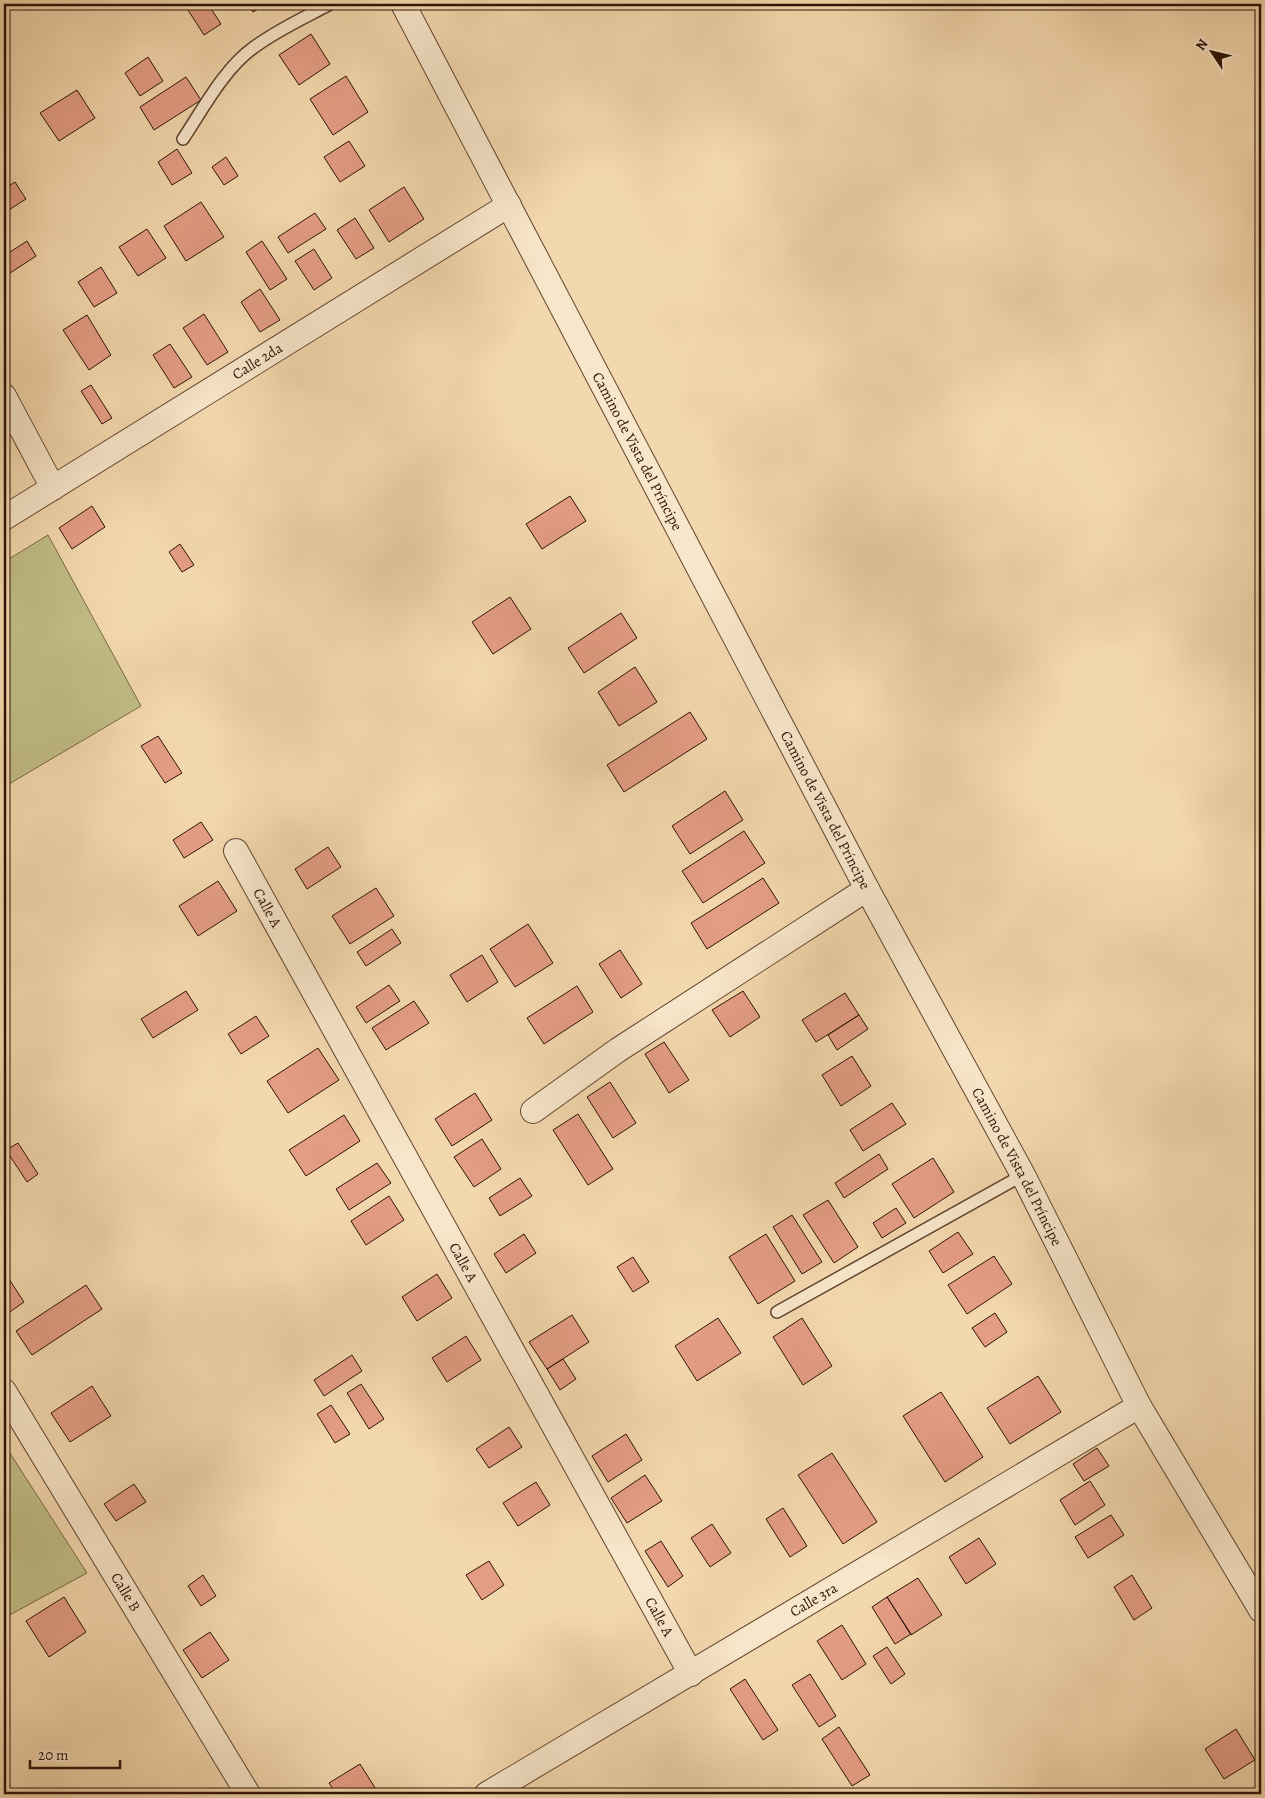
<svg xmlns="http://www.w3.org/2000/svg" width="1265" height="1798" font-family="Alegreya,serif">
<style>
.green{fill:#c1bd85;stroke:#786846}
.building{fill:#e49d85;stroke:#2e1308}
.lines{fill:none;stroke-linecap:round;stroke-linejoin:round}
.lane-casing{stroke:#604431;stroke-width:14}
.street-casing{stroke:#604431;stroke-width:26}
.lane{stroke:#f8e6ca;stroke-width:11}
.street{stroke:#f8e6ca;stroke-width:24}
.labels{text-anchor:middle;stroke-width:4;stroke-linejoin:round;paint-order:stroke}
.street-label{font-size:15px;fill:#2e1308;stroke:#f8e6ca}
</style>
<rect width="100%" height="100%" fill="#f4d8ad"/>
<filter id="stains"><feTurbulence type="fractalNoise" baseFrequency=".004" numOctaves="4"/><feColorMatrix values="0 0 0 0 .2 0 0 0 0 .09 0 0 0 0 .02 0 0 0 .5 -.17"/></filter>
<radialGradient id="worn" r=".72"><stop offset=".6" stop-color="#630" stop-opacity="0"/><stop offset="1" stop-color="#630" stop-opacity=".3"/></radialGradient>
<path class="green" d="M48,535L141,706L4,787V562Z
M4,1444L87,1573L4,1618Z"/>
<path class="building" d="M190,4H208L221,24L204,35L186,7Z
M248,4H267L253,12Z
M311,34L330,64L299,85L279,55Z
M148,57L163,81L140,96L125,73Z
M346,76L368,112L333,135L310,99Z
M186,77L201,100L154,130L140,107Z
M77,90L95,118L59,141L40,113Z
M349,141L365,166L340,182L324,157Z
M177,149L192,173L172,185L158,162Z
M226,157L238,176L224,185L212,167Z
M15,182L26,199L4,213V189Z
M404,187L424,219L389,242L369,210Z
M201,202L224,237L186,261L164,226Z
M315,213L326,229L288,253L278,237Z
M355,218L374,248L356,259L337,230Z
M147,229L166,258L138,276L119,247Z
M27,241L36,256L4,277V256Z
M262,241L287,279L270,290L246,252Z
M314,249L332,278L314,290L295,261Z
M101,267L117,293L94,307L78,282Z
M260,289L280,320L260,332L241,302Z
M204,314L228,352L207,365L183,328Z
M87,315L111,355L89,370L63,330Z
M170,344L192,377L174,388L153,355Z
M91,385L112,418L102,424L81,391Z
M570,496L586,521L542,549L526,524Z
M92,506L105,527L72,549L59,528Z
M180,544L194,565L182,572L169,552Z
M510,597L531,629L493,654L472,622Z
M621,613L637,638L584,673L568,648Z
M635,667L657,702L619,726L598,692Z
M690,712L707,739L624,792L607,765Z
M158,736L182,773L165,783L141,746Z
M725,791L743,820L690,854L672,826Z
M201,822L213,840L184,858L173,840Z
M744,831L765,863L703,903L682,871Z
M328,847L341,867L307,889L295,869Z
M763,878L779,903L707,949L691,923Z
M218,881L237,911L198,936L179,906Z
M376,888L394,916L350,944L332,916Z
M528,924L553,963L515,987L490,949Z
M392,929L401,943L366,966L357,952Z
M620,950L642,984L621,998L599,964Z
M482,955L498,982L467,1002L450,975Z
M389,985L400,1001L366,1023L356,1007Z
M577,986L593,1012L544,1044L527,1018Z
M186,991L198,1010L153,1038L141,1019Z
M743,991L760,1017L730,1037L712,1010Z
M845,993L859,1015L816,1042L802,1020Z
M414,1001L429,1023L386,1050L372,1028Z
M859,1015L868,1029L837,1050L828,1035Z
M256,1016L269,1036L241,1054L228,1034Z
M664,1042L689,1080L669,1093L645,1054Z
M318,1048L339,1080L288,1113L267,1081Z
M852,1056L871,1086L841,1106L822,1075Z
M610,1082L636,1123L613,1138L587,1097Z
M475,1093L492,1120L452,1146L435,1119Z
M892,1103L906,1124L863,1151L850,1130Z
M578,1114L613,1169L588,1185L553,1130Z
M344,1115L360,1141L306,1176L289,1150Z
M482,1139L501,1169L474,1187L454,1157Z
M18,1143L38,1174L27,1182L6,1150Z
M879,1154L888,1169L844,1198L835,1183Z
M933,1158L954,1192L914,1218L892,1184Z
M377,1163L391,1183L349,1210L336,1189Z
M520,1178L532,1196L500,1216L489,1198Z
M389,1196L404,1220L366,1245L351,1221Z
M828,1200L858,1247L834,1263L803,1215Z
M896,1208L906,1223L882,1238L873,1223Z
M792,1215L822,1262L802,1274L773,1227Z
M958,1232L973,1254L943,1273L929,1251Z
M524,1234L536,1253L506,1273L494,1254Z
M766,1234L795,1281L758,1304L729,1257Z
M994,1256L1012,1284L967,1314L948,1285Z
M633,1257L649,1282L633,1292L617,1267Z
M437,1274L452,1298L417,1321L402,1297Z
M7,1276L24,1302L4,1316V1278Z
M86,1285L102,1309L32,1355L16,1331Z
M995,1313L1007,1332L985,1347L972,1328Z
M572,1315L589,1342L547,1369L529,1342Z
M718,1318L741,1353L697,1381L675,1346Z
M802,1318L832,1366L803,1385L773,1337Z
M466,1336L481,1360L447,1382L432,1358Z
M352,1355L362,1371L324,1396L314,1380Z
M563,1359L576,1379L560,1390L547,1369Z
M1038,1376L1061,1412L1010,1444L987,1408Z
M361,1384L384,1419L369,1429L347,1393Z
M92,1386L111,1416L70,1442L51,1413Z
M941,1392L983,1457L945,1482L903,1416Z
M331,1405L350,1434L335,1443L317,1414Z
M509,1427L522,1447L489,1468L476,1449Z
M626,1434L642,1460L608,1482L592,1456Z
M1097,1448L1109,1466L1084,1481L1073,1464Z
M832,1453L877,1522L843,1544L798,1475Z
M645,1475L662,1501L627,1523L611,1498Z
M1090,1481L1105,1505L1075,1525L1060,1500Z
M536,1482L550,1505L518,1526L503,1503Z
M134,1484L146,1502L116,1521L104,1504Z
M783,1508L807,1546L790,1557L766,1519Z
M1111,1515L1124,1535L1088,1558L1075,1537Z
M712,1524L731,1553L710,1567L691,1538Z
M979,1538L996,1564L966,1584L949,1557Z
M661,1541L683,1576L668,1587L645,1551Z
M489,1561L504,1585L482,1600L466,1575Z
M203,1575L216,1596L201,1606L188,1586Z
M1132,1575L1152,1608L1134,1620L1114,1587Z
M918,1578L942,1615L911,1635L887,1597Z
M64,1597L86,1632L49,1657L26,1621Z
M887,1597L911,1634L895,1644L872,1607Z
M842,1625L866,1664L842,1680L817,1641Z
M210,1632L229,1660L202,1678L183,1650Z
M887,1647L905,1674L891,1684L873,1656Z
M810,1674L836,1716L819,1727L792,1685Z
M745,1679L778,1730L763,1740L730,1689Z
M839,1727L870,1775L852,1786L822,1739Z
M1236,1729L1255,1760L1224,1779L1205,1749Z
M360,1764L379,1794H336L329,1783Z
M1261,1784V1794H1246Z"/>
<g class="lines">
<defs>
<path id="lane" d="M183,139C203,109 224,69 253,48C277,30 304,18 330,4
M777,1312L1023,1175"/>
<g id="street">
<path id="s1" d="M403,4L867,889L1023,1175L1139,1406L1261,1610"/>
<path d="M4,396L53,488"/>
<path id="s2" d="M4,518L509,205"/>
<path id="s3" d="M236,851L691,1674"/>
<path d="M533,1111L618,1050L867,889"/>
<path id="s4" d="M4,1391L248,1794"/>
<path id="s5" d="M487,1794L1139,1406"/>
</g>
</defs>
<use href="#lane" class="lane-casing"/>
<use href="#street" class="street-casing"/>
<use href="#lane" class="lane"/>
<use href="#street" class="street"/>
</g>
<g class="labels">
<g class="street-label">
<text dy="5" stroke="none"><textPath href="#s2" startOffset="298">Calle 2da</textPath></text>
<text dy="5" stroke="none"><textPath href="#s1" startOffset="505">Camino de Vista del Príncipe</textPath></text>
<text dy="5" stroke="none"><textPath href="#s1" startOffset="910">Camino de Vista del Príncipe</textPath></text>
<text dy="5" stroke="none"><textPath href="#s3" startOffset="65">Calle A</textPath></text>
<text dy="5" stroke="none"><textPath href="#s1" startOffset="1315">Camino de Vista del Príncipe</textPath></text>
<text dy="5" stroke="none"><textPath href="#s3" startOffset="470">Calle A</textPath></text>
<text dy="5" stroke="none"><textPath href="#s4" startOffset="235">Calle B</textPath></text>
<text dy="5" stroke="none"><textPath href="#s5" startOffset="380">Calle 3ra</textPath></text>
<text dy="5" stroke="none"><textPath href="#s3" startOffset="875">Calle A</textPath></text>
</g>
</g>
<rect width="1265" height="1798" fill="none" stroke="#f4d8ad" stroke-width="20"/>
<rect x="5" y="5" width="1255" height="1788" fill="none" stroke="#2e1308" stroke-width="2.5"/>
<rect x="10" y="10" width="1245" height="1778" fill="none" stroke="#2e1308"/>
<g transform="translate(1212 52) rotate(305)" stroke="#f8e6ca" stroke-width="4" paint-order="stroke">
<path d="M0-4L9 19L0 12L-9 19Z" fill="#2e1308"/>
<text y="-8" font-size="14" font-weight="bold" text-anchor="middle" fill="#2e1308">N</text>
</g>
<path d="M30 1760v8h90v-8" fill="none" stroke="#2e1308" stroke-width="2.5"/>
<text x="38" y="1760" font-size="15" fill="#2e1308" stroke="#f8e6ca" stroke-width="4" paint-order="stroke">20 m</text>
<rect width="100%" height="100%" filter="url(#stains)"/>
<rect width="100%" height="100%" fill="url(#worn)"/>
</svg>
